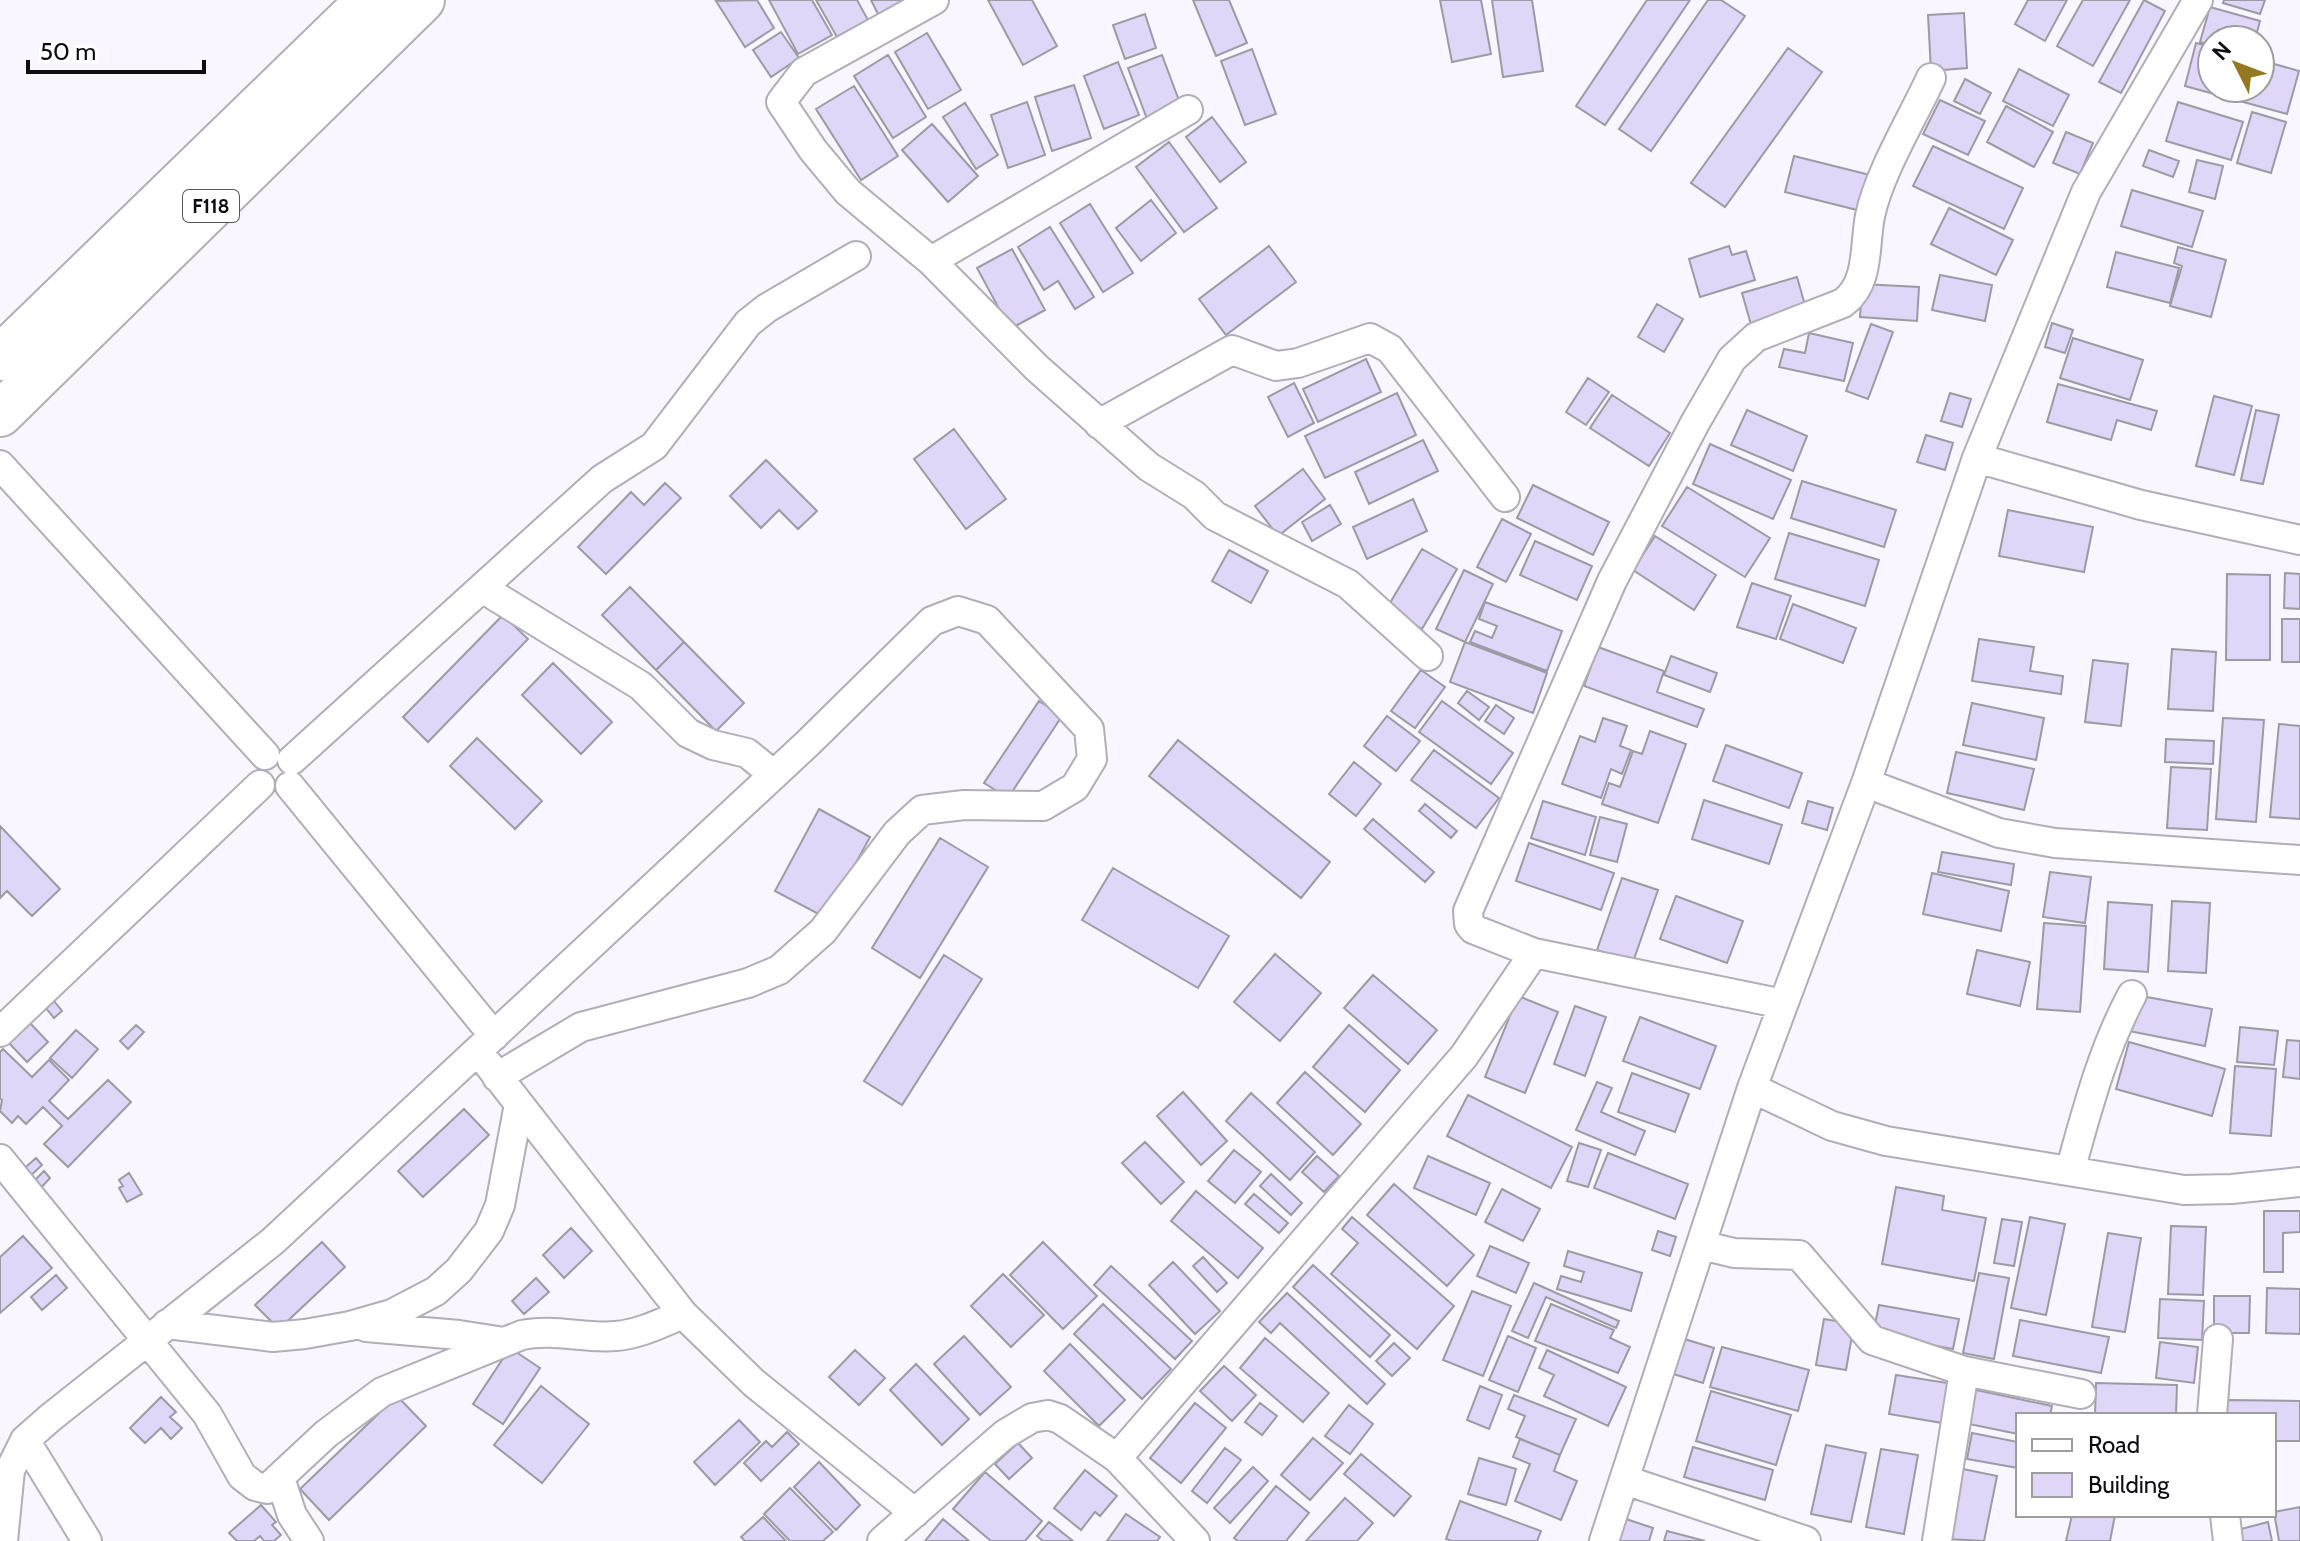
<svg xmlns="http://www.w3.org/2000/svg" width="2300" height="1541" font-family="Cabin,sans-serif">
<style>
.building{fill:#e0d6f7;stroke:#9d9aa4;stroke-width:2}
.lines{fill:none;stroke-linecap:round;stroke-linejoin:round}
.minor-casing{stroke:#b1aeb8;stroke-width:32}
.primary-casing{stroke:#b1aeb8;stroke-width:48}
.minor{stroke:#fff;stroke-width:28}
.primary{stroke:#fff;stroke-width:44}
.labels{text-anchor:middle;stroke-width:6;stroke-linejoin:round;paint-order:stroke}
.shield{fill:#fff;stroke:#565558;stroke-width:2}
.shield-label{font-size:20px;font-weight:bold;fill:#0d0c10}
</style>
<rect width="100%" height="100%" fill="#f9f6ff"/>
<path class="building" d="M757,0L774,28L745,47L716,1Z
M769,0H812L832,35L798,54Z
M816,0H857L868,20L837,37Z
M871,0H912L880,18Z
M988,0H1032L1057,46L1023,65Z
M1193,0H1229L1247,43L1216,56Z
M1440,0H1481L1491,54L1452,62Z
M1492,0H1532L1543,71L1503,77Z
M1647,0H1690L1605,125L1576,106Z
M1708,0H1721L1745,16L1651,151L1619,129Z
M2028,0H2067L2045,41L2015,24Z
M2083,0H2130L2093,66L2057,46Z
M2144,0L2165,11L2121,93L2099,82Z
M2224,0H2265L2260,14L2223,3Z
M2210,7L2260,21L2255,40H2212V45L2200,42Z
M1964,13L1967,68L1931,71L1928,15Z
M1145,14L1156,48L1125,59L1113,25Z
M781,32L799,58L771,77L753,50Z
M927,33L961,90L928,109L895,52Z
M2196,43L2212,47V88H2260V60L2299,71L2287,114L2185,86Z
M1788,48L1822,72L1725,207L1691,183Z
M1252,49L1276,114L1245,125L1221,61Z
M888,55L926,117L893,138L854,76Z
M1162,55L1181,106L1147,119L1128,68Z
M1118,62L1139,115L1104,129L1084,76Z
M2019,69L2069,95L2053,126L2003,101Z
M1965,79L1991,93L1980,114L1954,101Z
M1074,85L1091,138L1052,151L1035,97Z
M854,86L898,156L861,180L816,109Z
M1940,100L1985,121L1968,155L1923,134Z
M1027,102L1045,155L1008,168L991,115Z
M2178,102L2243,122L2231,160L2166,141Z
M965,103L998,155L976,169L943,117Z
M2006,106L2053,132L2034,167L1987,142Z
M2252,112L2286,122L2271,173L2237,163Z
M1212,117L1246,162L1220,182L1186,137Z
M932,124L978,176L948,202L902,150Z
M2066,132L2093,143L2080,174L2053,163Z
M1169,142L1217,208L1184,232L1136,167Z
M1933,146L2023,188L2004,229L1913,186Z
M2149,150L2179,161L2173,177L2143,166Z
M1794,156L1870,175L1861,211L1785,192Z
M2197,160L2223,166L2215,199L2189,192Z
M2132,190L2203,211L2192,247L2121,226Z
M1151,200L1176,233L1141,261L1116,228Z
M1090,204L1133,273L1103,292L1060,223Z
M1949,208L2013,240L1996,275L1931,244Z
M1050,227L1094,297L1075,309L1058,281L1044,290L1018,247Z
M1269,246L1296,282L1226,335L1199,299Z
M1729,246L1732,255L1746,251L1755,280L1700,297L1689,259Z
M2178,247L2226,260L2211,317L2170,306L2182,266L2174,263Z
M1012,249L1045,310L1010,329L977,268Z
M2116,252L2179,268L2170,303L2107,287Z
M1940,275L1992,285L1985,321L1932,310Z
M1797,277L1807,312L1752,328L1742,293Z
M1862,284L1919,287L1917,321L1860,317Z
M1657,304L1683,319L1664,352L1638,337Z
M2052,323L2073,330L2065,353L2045,347Z
M1871,324L1893,332L1868,399L1846,391Z
M1809,333L1853,343L1844,381L1779,367L1784,349L1805,353Z
M2073,338L2143,360L2130,400L2060,378Z
M1366,359L1381,392L1318,422L1303,389Z
M1588,378L1609,392L1586,425L1566,412Z
M1294,383L1314,423L1288,437L1268,397Z
M2058,384L2157,411L2151,430L2117,420L2111,440L2047,422Z
M1397,393L1416,435L1325,478L1305,436Z
M1950,393L1971,399L1962,427L1941,421Z
M1612,395L1670,433L1649,466L1590,428Z
M2214,396L2252,406L2234,475L2196,466Z
M1747,410L1807,436L1793,471L1731,445Z
M2256,410L2279,415L2263,484L2241,480Z
M954,429L1006,499L966,529L914,459Z
M1926,435L1953,443L1945,470L1917,462Z
M1423,440L1438,471L1369,504L1355,472Z
M1710,444L1791,480L1773,519L1693,484Z
M766,460L817,511L798,529L779,510L761,528L730,496Z
M1303,469L1325,499L1278,536L1255,506Z
M1802,481L1896,510L1884,547L1791,518Z
M665,483L681,498L606,574L578,547L631,492L644,505Z
M1533,485L1609,522L1593,555L1517,518Z
M1687,487L1770,538L1745,577L1662,526Z
M1413,499L1427,531L1367,559L1353,527Z
M1330,505L1341,524L1312,541L1302,522Z
M2008,510L2093,527L2084,572L1999,556Z
M1502,519L1531,534L1506,582L1477,567Z
M1789,533L1879,560L1865,606L1775,579Z
M1655,536L1716,575L1694,610L1633,570Z
M1535,541L1592,566L1577,600L1520,575Z
M1422,549L1457,569L1422,629L1387,608Z
M1229,550L1268,571L1251,603L1212,581Z
M1464,570L1493,584L1465,642L1436,629Z
M2285,573L2300,574V609L2284,608Z
M2227,574L2270,575V660H2226Z
M1752,583L1791,596L1776,639L1737,627Z
M630,587L684,642L656,670L602,615Z
M1485,602L1562,631L1547,671L1470,642L1475,631L1492,638L1497,626L1479,619Z
M1793,604L1856,628L1843,663L1780,639Z
M503,615L528,639L428,742L403,717Z
M2282,619H2300V662H2282Z
M1979,639L2034,647L2030,671L2063,676L2061,694L1972,681Z
M684,642L744,703L716,731L656,670Z
M1465,642L1547,673L1533,713L1450,682Z
M1598,647L1664,671L1657,692L1704,709L1697,727L1584,686Z
M2172,649L2216,652L2213,711L2168,709Z
M1671,656L1717,673L1710,692L1664,675Z
M2093,660L2128,664L2121,726L2085,722Z
M553,663L612,722L581,754L522,695Z
M1421,670L1445,687L1415,728L1391,711Z
M1467,691L1489,707L1479,720L1458,703Z
M1039,701L1062,716L1008,798L984,783Z
M1442,701L1513,753L1491,784L1419,732Z
M1972,703L2044,718L2036,760L1963,745Z
M1496,705L1514,718L1504,734L1485,721Z
M1387,716L1420,741L1396,771L1364,746Z
M1603,718L1627,726L1620,746L1631,750L1622,774L1611,769L1601,798L1562,784L1580,736L1595,742Z
M2223,718L2264,720L2256,822L2216,819Z
M2279,724L2300,726V819L2270,817Z
M1650,731L1686,744L1658,823L1602,804L1609,783L1620,787L1633,751L1642,754Z
M477,738L542,801L515,829L450,766Z
M2166,739L2214,741L2213,764L2165,762Z
M1178,740L1330,862L1301,898L1149,776Z
M1726,745L1802,773L1789,808L1713,781Z
M1434,750L1499,798L1476,828L1411,780Z
M1956,752L2034,769L2024,810L1947,793Z
M1354,762L1381,784L1356,816L1329,794Z
M2171,767L2211,769L2207,830L2167,828Z
M1704,800L1782,825L1769,864L1692,839Z
M1543,801L1596,817L1585,855L1531,838Z
M1808,801L1833,808L1827,830L1802,823Z
M1425,804L1457,831L1451,838L1419,811Z
M819,809L870,837L826,918L775,891Z
M1600,817L1627,824L1617,862L1590,855Z
M1373,819L1434,872L1425,882L1364,829Z
M0,826L60,889L32,916L7,891L0,898Z
M940,838L988,867L920,978L872,948Z
M1529,843L1614,873L1601,910L1516,881Z
M1942,852L2014,864L2011,885L1938,872Z
M1113,868L1229,936L1198,988L1082,920Z
M2050,872L2091,877L2085,923L2043,917Z
M1932,873L2009,891L2001,931L1923,914Z
M1622,878L1658,890L1633,962L1597,950Z
M1676,896L1743,921L1727,963L1660,939Z
M2172,901L2210,903L2206,973L2168,971Z
M2108,902L2152,905L2148,972L2104,969Z
M2044,923L2086,926L2080,1012L2037,1009Z
M1977,950L2030,962L2020,1006L1967,994Z
M1275,954L1321,993L1280,1041L1234,1002Z
M944,955L982,979L902,1105L864,1081Z
M1373,975L1437,1030L1408,1064L1344,1008Z
M2136,995L2212,1009L2205,1046L2129,1031Z
M1518,996L1558,1012L1525,1093L1485,1077Z
M54,1001L62,1011L54,1018L46,1008Z
M1575,1006L1606,1017L1585,1076L1554,1064Z
M1640,1017L1716,1046L1700,1089L1623,1061Z
M29,1022L48,1042L27,1062L8,1042Z
M136,1025L144,1032L128,1049L120,1041Z
M1349,1025L1400,1070L1365,1112L1313,1067Z
M2240,1027L2278,1031L2274,1065L2237,1062Z
M76,1030L98,1049L72,1078L50,1058Z
M2287,1040L2300,1041V1079L2283,1077Z
M2129,1042L2225,1069L2212,1116L2116,1089Z
M3,1049L32,1077L49,1060L69,1080L49,1101L68,1119L108,1080L131,1102L68,1167L44,1144L62,1126L43,1107L26,1124L18,1116L12,1123L0,1111L2,1100L0,1098V1052Z
M2235,1066L2276,1069L2271,1136L2230,1133Z
M1305,1072L1361,1124L1333,1155L1277,1103Z
M1632,1073L1689,1094L1675,1132L1618,1112Z
M1597,1082L1612,1088L1601,1112L1645,1131L1635,1155L1576,1130Z
M1183,1092L1227,1141L1201,1165L1157,1116Z
M1251,1093L1315,1152L1290,1180L1226,1121Z
M1468,1095L1572,1147L1551,1188L1447,1136Z
M464,1109L489,1135L423,1197L398,1171Z
M1145,1142L1184,1182L1161,1204L1122,1163Z
M1579,1143L1601,1150L1588,1187L1567,1181Z
M1234,1150L1261,1172L1235,1203L1208,1181Z
M1608,1153L1688,1184L1675,1219L1594,1188Z
M1317,1156L1339,1176L1324,1192L1302,1172Z
M1428,1156L1490,1183L1476,1215L1414,1188Z
M36,1158L42,1165L26,1180L19,1173Z
M44,1171L50,1178L38,1191L31,1184Z
M129,1173L142,1194L127,1202L119,1188L123,1186L119,1180Z
M1271,1174L1302,1203L1291,1215L1260,1186Z
M1394,1184L1474,1255L1447,1286L1367,1215Z
M1896,1187L1944,1196L1942,1210L1986,1218L1974,1281L1882,1264Z
M1502,1189L1540,1209L1523,1241L1485,1222Z
M1196,1191L1263,1248L1238,1278L1171,1221Z
M1254,1194L1288,1223L1279,1233L1245,1204Z
M2264,1211H2300V1232L2283,1233V1272H2264Z
M1352,1217L1454,1306L1417,1349L1331,1274L1358,1243L1342,1229Z
M2030,1217L2065,1224L2046,1315L2011,1308Z
M2002,1219L2022,1222L2014,1266L1994,1263Z
M2171,1226L2206,1227L2203,1295L2168,1294Z
M571,1228L592,1251L564,1278L543,1255Z
M1658,1231L1676,1237L1670,1256L1652,1250Z
M2108,1233L2141,1238L2125,1332L2092,1327Z
M23,1236L52,1268L0,1313V1257Z
M322,1242L345,1267L279,1329L255,1305Z
M1043,1242L1097,1296L1063,1329L1010,1275Z
M1490,1246L1529,1263L1516,1293L1477,1276Z
M1568,1251L1642,1273L1631,1311L1557,1289L1561,1276L1581,1282L1584,1272L1564,1266Z
M1203,1257L1227,1283L1217,1292L1193,1266Z
M1173,1262L1220,1311L1195,1334L1149,1285Z
M1313,1265L1390,1335L1370,1357L1293,1287Z
M1111,1266L1192,1341L1175,1359L1094,1285Z
M1979,1273L2009,1278L1994,1359L1963,1353Z
M1003,1274L1044,1315L1011,1347L971,1306Z
M56,1275L67,1288L42,1310L31,1297Z
M536,1278L549,1292L524,1314L512,1301Z
M1534,1283L1619,1321L1616,1328L1546,1297L1528,1338L1512,1331Z
M2267,1288L2300,1289V1334L2266,1333Z
M1472,1291L1511,1306L1483,1376L1443,1360Z
M1287,1293L1385,1384L1367,1404L1280,1323L1271,1333L1259,1322Z
M2214,1296H2250L2249,1333H2214Z
M2160,1299L2204,1301L2202,1340L2158,1338Z
M1103,1304L1171,1369L1142,1399L1074,1334Z
M1551,1304L1614,1330L1610,1338L1630,1347L1618,1373L1535,1341Z
M1879,1305L1959,1319L1953,1349L1873,1334Z
M1824,1319L1854,1324L1846,1370L1816,1365Z
M2020,1320L2109,1337L2101,1373L2013,1356Z
M964,1336L1011,1387L980,1415L934,1364Z
M1508,1336L1536,1348L1518,1392L1489,1380Z
M1265,1338L1329,1393L1303,1422L1240,1368Z
M1681,1338L1714,1348L1703,1383L1670,1373Z
M2160,1342L2198,1347L2194,1383L2156,1378Z
M1394,1343L1410,1358L1392,1376L1376,1361Z
M1070,1344L1125,1400L1099,1426L1044,1371Z
M1722,1347L1809,1370L1798,1411L1710,1387Z
M510,1348L540,1368L503,1424L473,1404Z
M855,1350L885,1378L859,1405L829,1377Z
M1547,1350L1626,1387L1608,1426L1544,1396L1554,1375L1539,1368Z
M916,1364L969,1419L942,1445L890,1390Z
M1224,1366L1256,1395L1232,1421L1200,1391Z
M1896,1375L1954,1384L1948,1424L1889,1414Z
M2096,1383L2177,1385L2176,1415H2095Z
M541,1386L589,1424L542,1483L494,1445Z
M1480,1386L1502,1395L1489,1429L1467,1420Z
M1976,1390L2052,1406L2050,1415H2018V1434L1969,1424Z
M1711,1391L1791,1415L1776,1465L1696,1441Z
M1514,1395L1576,1419L1560,1455L1516,1437L1525,1416L1508,1409Z
M397,1396L426,1426L329,1520L300,1489Z
M161,1397L176,1412L170,1417L182,1428L171,1439L161,1428L145,1443L130,1428Z
M2226,1400L2300,1401V1441H2274V1415H2226Z
M1195,1403L1226,1428L1181,1483L1150,1458Z
M1260,1403L1277,1416L1262,1435L1245,1422Z
M1349,1405L1373,1424L1350,1454L1325,1436Z
M739,1420L760,1442L715,1485L694,1462Z
M787,1432L799,1444L761,1481L744,1463L766,1441L772,1447Z
M1972,1433L2018,1442V1468L1967,1459Z
M1313,1438L1343,1463L1310,1500L1281,1475Z
M1520,1439L1560,1455L1554,1471L1577,1481L1561,1520L1515,1501L1530,1464L1513,1457Z
M1018,1443L1032,1458L1009,1479L995,1464Z
M1826,1445L1866,1453L1851,1522L1811,1514Z
M1693,1447L1773,1470L1765,1500L1684,1477Z
M1225,1448L1241,1460L1207,1503L1192,1491Z
M1881,1449L1918,1455L1904,1534L1866,1527Z
M1361,1454L1411,1496L1394,1516L1344,1474Z
M1479,1458L1516,1469L1506,1505L1468,1494Z
M819,1462L860,1505L836,1530L794,1487Z
M1253,1467L1268,1481L1230,1523L1214,1508Z
M1963,1469L1997,1476L1984,1541L1948,1539Z
M1085,1470L1117,1496L1100,1516L1095,1512L1081,1530L1054,1508Z
M985,1472L1042,1521L1025,1541H991L953,1509Z
M1276,1486L1309,1513L1286,1541H1238L1234,1538Z
M790,1488L833,1532L823,1541H790L764,1514Z
M1345,1498L1373,1523L1357,1541H1306Z
M1460,1501L1541,1531L1537,1541H1452L1446,1539Z
M261,1505L276,1522L272,1525L281,1535L274,1541H264L260,1536L254,1541H237L229,1533Z
M2300,1507V1541H2279L2274,1512Z
M1126,1514L1160,1537L1157,1541H1107Z
M2072,1515H2115L2110,1541H2066Z
M763,1517L786,1541H745L741,1537Z
M943,1519L969,1541H925Z
M1626,1519L1653,1528L1649,1541H1619Z
M1049,1522L1073,1541H1043L1037,1536Z
M2268,1522L2272,1541H2235L2233,1531Z
M1667,1531L1705,1541H1664Z"/>
<g class="lines">
<defs>
<path id="minor" d="M934,0L804,72L781,102L813,150L848,192L931,261L1037,368L1149,467L1194,495L1215,516L1348,584L1428,656
M931,261L1188,110
M1099,424L1232,350L1276,366L1298,363L1370,338L1390,349L1505,497
M1977,458L2141,505L2300,540
M0,465L265,755
M482,588L641,686L688,733L713,745L747,753L774,775
M292,760L602,479L654,446L748,323L767,308L856,256
M1866,783L1999,833L2055,843L2300,860
M290,786L494,1036
M1783,1004L1534,953L1473,929L1469,924L1468,911L1612,581L1695,423L1732,359L1756,337L1843,303C1870,283 1864,246 1870,216C1879,173 1912,119 1931,78
M0,1032L260,785
M488,1064L683,1314L754,1383L915,1513
M1752,1088L1832,1126L1886,1141L2184,1190L2232,1189L2300,1182
M0,1159L207,1414L242,1476L255,1486L267,1489L326,1434L382,1392L522,1335C553,1328 585,1339 616,1336C640,1334 661,1323 683,1314
M2070,1171C2087,1110 2102,1051 2132,995
M1701,1245L1734,1253L1799,1255L1872,1340L1964,1371L2081,1394
M167,1324L273,1337L305,1334L350,1326L392,1314L436,1291L459,1270L489,1231L500,1205L519,1104
M366,1327L459,1335L504,1342
M2212,1415L2218,1339
M25,1440L87,1541
M1117,1458L1464,1056L1534,953
M280,1478L292,1515L309,1541
M1625,1480L1806,1541
M2225,1515L2228,1541
M3,1541L10,1470L25,1440L50,1418L273,1241L808,743L932,621L958,611L987,620L1089,729L1092,759L1075,787L1043,806L964,805L922,810L897,833L823,931L779,970L748,983L581,1027L497,1077
M882,1541L1005,1434L1032,1418L1048,1415L1060,1419L1117,1458L1195,1541
M1604,1541L1752,1088L1866,783L1977,458L2086,192L2198,0
M1937,1541L1964,1371"/>
<path id="primary" d="M0,358L369,0
M0,414L422,0"/>
</defs>
<use href="#minor" class="minor-casing"/>
<use href="#primary" class="primary-casing"/>
<use href="#minor" class="minor"/>
<use href="#primary" class="primary"/>
</g>
<g class="labels">
<rect class="shield" x="183" y="190" width="56" height="32" rx="6"/>
<g class="shield-label">
<text x="211" y="213">F118</text>
</g>
</g>
<rect x="2016" y="1413" width="260" height="104" fill="#ffffff" stroke="#9e9e9f" stroke-width="2"/>
<rect x="2032" y="1439" width="40" height="12" fill="#ffffff" stroke="#9e9e9f" stroke-width="2"/>
<text x="2088" y="1453" font-size="24" fill="#0d0c10">Road</text>
<rect x="2032" y="1473" width="40" height="24" fill="#e0d6f7" stroke="#9e9e9f" stroke-width="2"/>
<text x="2088" y="1493" font-size="24" fill="#0d0c10">Building</text>
<g transform="translate(2236 64) rotate(312)"><circle r="38" fill="#ffffff" stroke="#9e9e9f" stroke-width="2"/>
<path d="M0-6L14 30L0 20L-14 30Z" fill="#957921"/>
<text y="-12" font-size="22" font-weight="bold" text-anchor="middle" fill="#0d0c10">N</text>
</g>
<path d="M28 60v12h176v-12" fill="none" stroke="#0d0c10" stroke-width="4"/>
<text x="40" y="60" font-size="24" fill="#0d0c10" stroke="#ffffff" stroke-width="6" paint-order="stroke">50 m</text>
</svg>
